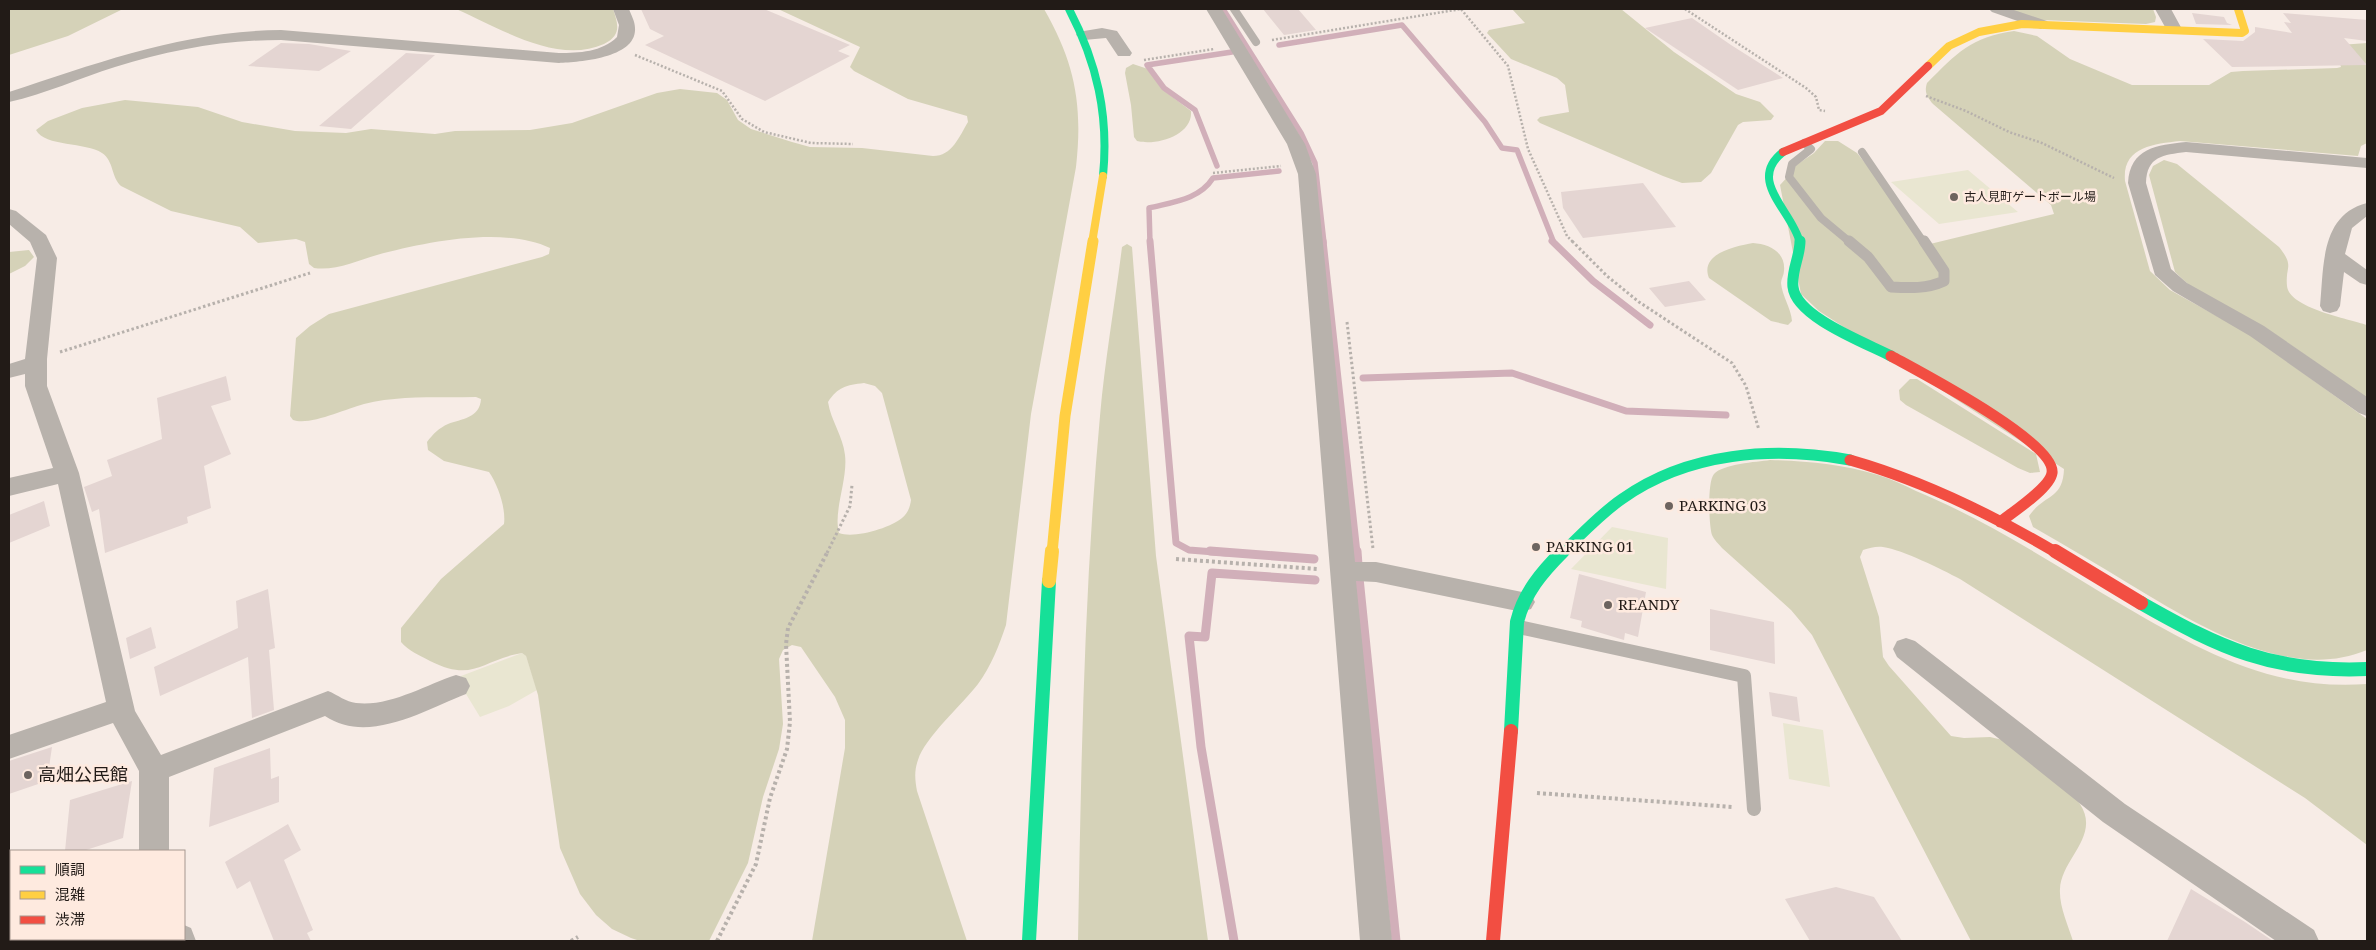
<svg xmlns="http://www.w3.org/2000/svg" width="2376" height="950" font-family="'Noto Serif','Noto Sans JP',serif">
<style>
.green{fill:#e9e6d1}
.forest{fill:#d5d2b8;fill-rule:evenodd}
.lines{fill:none;stroke-linecap:round;stroke-linejoin:round}
.stream-far2{stroke:#d1afb9;stroke-width:5.5}
.stream-far1{stroke:#d1afb9;stroke-width:7}
.stream{stroke:#d1afb9;stroke-width:9}
.building{fill:#e4d5d2}
.path-far2{stroke:#b7b1ac;stroke-width:2.5;stroke-dasharray:2 2;stroke-linecap:butt}
.path-far1{stroke:#b7b1ac;stroke-width:3;stroke-dasharray:2.5 2.5;stroke-linecap:butt}
.path{stroke:#b7b1ac;stroke-width:4;stroke-dasharray:3 3;stroke-linecap:butt}
.lane-far2{stroke:#b8b2ac;stroke-width:8}
.lane-far1{stroke:#b8b2ac;stroke-width:11}
.lane{stroke:#b8b2ac;stroke-width:14}
.street{fill:#b8b2ac;fill-rule:evenodd}
.fast-far2{stroke:#16e098;stroke-width:8}
.fast-far1{stroke:#16e098;stroke-width:11}
.fast{stroke:#16e098;stroke-width:14}
.slow-far2{stroke:#ffcf43;stroke-width:8}
.slow-far1{stroke:#ffcf43;stroke-width:11}
.slow{stroke:#ffcf43;stroke-width:14}
.jam-far2{stroke:#f24e42;stroke-width:8}
.jam-far1{stroke:#f24e42;stroke-width:11}
.jam{stroke:#f24e42;stroke-width:14}
.poi-dot{fill:#6d645f;stroke:#feeadf;stroke-width:2}
.labels{text-anchor:middle;stroke-width:5;stroke-linejoin:round;paint-order:stroke}
.far-poi-label{font-size:12px;fill:#221b17;stroke:#feeadf;text-anchor:start}
.poi-label{font-size:15px;fill:#221b17;stroke:#feeadf;text-anchor:start}
.near-poi-label{font-size:18px;fill:#221b17;stroke:#feeadf;text-anchor:start}
</style>
<rect width="100%" height="100%" fill="#f7ece6"/>
<path class="green" d="M1968,170L2018,212L1939,224L1891,182Z
M1612,527L1668,538L1666,589L1571,569Z
M522,653L526,656L537,690L509,706L480,717L463,689L461,676Z
M1783,723L1823,730L1830,787L1789,779Z"/>
<path class="forest" d="M9,9H123L68,36L9,55Z
M456,9H613C618,24 622,35 604,44C557,65 500,28 456,9Z
M778,9H1044C1075,63 1083,105 1076,167L1031,414L1006,625C999,646 991,666 978,684C962,705 925,737 918,760C914,771 915,780 917,791L967,941H812L845,748V720L835,697L801,647L792,645L783,650L779,659L783,724L779,749L763,797L748,863L709,941H640L631,938L612,929L596,915L580,894L560,848L538,695L526,656L522,653C481,660 474,683 430,661C419,655 409,651 401,642V628L441,579L504,524C506,508 498,485 489,472L444,461L428,450L427,442C433,434 439,428 448,424C461,419 480,418 481,399L476,397C439,398 399,395 364,404C345,409 310,426 293,420L290,416L296,338L310,326L329,314L542,257L549,254L550,248C503,226 426,242 377,255C357,261 335,271 314,268L309,264L305,242L296,239L258,243L240,227L171,211L121,186C111,177 114,161 102,153C86,142 45,147 36,130L48,121L82,108L125,100L198,107L242,122L295,131L346,133L371,129L435,134L455,131L530,130L572,123L657,93L680,89L717,93L727,100L738,120L751,129L792,142L810,147L862,148L933,156C952,156 959,137 968,122L967,116L908,99L854,71L850,67L860,47ZM864,383L875,386L882,393L911,500C910,507 908,513 902,518C890,528 854,539 839,533C833,511 848,480 845,455C843,436 831,421 828,402C838,387 846,385 864,383Z
M1512,9H1621L1674,52L1736,94L1760,102L1774,116L1771,120L1743,122L1738,125L1711,173L1701,182L1682,183L1663,176L1540,123L1537,120L1540,117L1569,112L1565,85L1557,78L1511,59L1487,33L1489,30L1525,23Z
M2006,9H2153L2156,17L2155,22L2146,24L2042,20Z
M2014,31L2037,36L2070,59L2132,85H2209L2231,72L2243,71L2337,68L2341,67L2340,64L2326,46L2367,43V143L2361,146L2358,156L2180,141C2153,144 2122,147 2125,181L2150,271L2170,290L2249,334L2367,419V650C2289,683 2196,624 2131,585C2099,565 2066,546 2033,527L2029,516C2044,494 2063,500 2064,469L1819,311L1801,294L1780,185L1793,171L1795,166L1814,153L1825,141H1838L1857,153L1930,244L2054,214L2051,205L1933,104C1927,97 1924,92 1927,83C1957,53 1971,37 2014,31Z
M1133,64L1148,69L1162,89L1191,111C1193,135 1157,146 1137,141L1134,137L1131,105L1125,73L1126,68Z
M2164,160L2177,164L2279,247C2295,267 2285,266 2287,286C2289,308 2349,319 2367,325V398L2266,328L2189,285L2175,272L2149,175L2153,166Z
M1753,243C1769,244 1786,252 1784,271C1784,275 1781,279 1781,283C1782,296 1791,308 1792,321L1788,325L1771,321L1709,278C1699,253 1737,246 1753,243Z
M1127,244L1132,247L1156,556L1208,941H1078C1081,766 1084,590 1100,416C1105,359 1115,303 1122,247Z
M29,250L34,257L25,266L9,274V252Z
M1910,379H1917L2036,454L2040,472L2030,473L2018,468L1906,405L1900,400L1899,390Z
M1770,460C1807,461 1842,464 1878,475C1891,479 1904,485 1916,491C1989,521 2056,566 2124,606C2203,652 2273,691 2367,684V845L2305,798L1960,579C1941,569 1903,550 1883,547C1876,546 1870,548 1863,550L1860,557L1879,617L1883,657L1889,666L1951,736L1964,738L1990,737L2003,740C2024,757 2066,783 2080,804C2101,836 2061,859 2060,889C2059,906 2068,925 2073,941H1971L1812,635L1791,610L1722,548C1719,544 1714,540 1712,535C1709,526 1707,482 1714,474C1723,464 1756,462 1770,460Z"/>
<g class="lines">
<path class="stream-far2" d="M1223,9L1301,133L1315,163L1324,243
M1279,45L1402,25L1485,122L1502,148L1517,150L1554,243
M1217,166L1195,110L1164,88L1147,65L1232,52
M1150,243L1149,208C1172,202 1199,200 1213,178L1279,171"/>
<path class="stream-far1" d="M1150,241L1176,543L1189,550L1227,553
M1323,241L1357,553
M1552,241L1593,281L1650,325
M1363,378L1512,373L1626,411L1726,415"/>
<path class="stream" d="M1210,551L1314,559
M1357,551L1358,565
M1359,578L1396,941
M1234,941L1201,747L1189,636L1205,637L1212,573L1315,580"/>
</g>
<path class="building" d="M641,9H764L850,45L838,51L850,56L765,101L645,45L664,36L650,29Z
M1263,9H1298L1316,30L1284,35Z
M2192,13L2224,17L2227,23L2232,25L2196,24Z
M2283,13L2367,20V41L2344,38L2367,65L2232,67L2203,39L2243,41L2255,32V27L2292,33L2284,22L2291,23Z
M1692,18L1731,45L1783,78L1738,90L1645,28Z
M281,43L309,44L351,51L319,71L248,66Z
M406,53L435,55L351,129L319,126Z
M1643,183L1676,227L1583,238L1563,208L1561,192Z
M1689,281L1706,300L1665,307L1649,288Z
M226,376L231,400L211,406L231,454L204,466L211,508L187,517L188,523L105,553L99,509L92,512L84,487L112,476L107,460L162,439L157,398Z
M44,501L50,526L9,543V515Z
M1579,574L1646,592L1638,637L1625,633L1624,640L1581,627L1582,621L1570,618Z
M268,589L275,648L269,650L274,710L252,718L248,657L160,696L154,667L238,628L236,601Z
M1710,609L1774,622L1775,664L1710,650Z
M151,627L156,648L130,659L126,638Z
M1769,692L1797,697L1800,722L1772,716Z
M52,747L47,781L9,794V761Z
M270,748L271,779L279,776V802L209,827L214,768Z
M132,781L123,838L83,851H65L70,800Z
M288,824L301,850L284,860L313,930L307,933L311,941H274L250,881L237,889L225,862Z
M1836,887L1874,897L1902,941H1810L1785,899Z
M2191,889L2245,922L2273,941H2167Z"/>
<g class="lines">
<path class="path-far2" d="M1685,9L1806,88L1816,97L1819,110L1825,111
M1272,40L1461,9L1508,66L1528,149L1567,236L1574,243
M635,55L722,91L742,119L764,132L811,143L853,144
M1144,60L1214,49
M1926,96L1966,111L2009,132L2042,143L2114,178
M1213,173L1281,166"/>
<path class="path-far1" d="M1572,241L1607,276L1639,302L1732,363L1746,386L1759,430
M1347,322L1373,549
M60,352L310,273
M827,553L850,506L852,485"/>
<path class="path" d="M1176,559L1318,569
M1537,793L1733,807
M571,941L578,937
M717,941L756,864L770,798L787,749L790,722L786,644L788,628L828,551"/>
<path class="lane-far2" d="M1234,9L1256,42
M1804,143L1811,149L1792,164L1789,177L1821,218L1851,243
M1862,152L1924,243"/>
<path class="lane-far1" d="M1849,241L1868,257L1891,287C1909,288 1927,289 1944,281V271L1924,241"/>
<path class="lane" d="M1519,627L1744,676L1754,809
M9,902L11,901"/>
<path class="street" d="M613,9H629C631,15 635,21 635,28C637,58 580,62 559,63L281,40C223,40 170,50 115,67C80,78 45,94 9,102V92C100,62 184,31 281,30L559,53C579,53 602,52 617,37L619,25Z
M1206,9H1222L1305,144L1316,174L1355,562H1376L1522,592L1531,595L1535,602L1531,609L1522,612L1376,582L1356,581L1392,941H1360L1298,174L1287,144Z
M1989,9H2011L2047,21L2049,24L2041,29L2035,27L1992,12Z
M2155,9H2171L2183,31L2181,34H2169Z
M1102,28L1117,31L1132,53L1130,56H1118L1106,38L1084,40L1076,35L1078,32Z
M2186,142L2367,158V168L2186,152C2163,155 2147,156 2146,183L2171,269L2187,283L2264,326L2367,397V416L2359,413L2250,336L2173,291L2155,275L2128,183C2130,148 2157,145 2186,142Z
M2367,203V216L2352,228L2345,254L2367,270V285L2360,283L2344,272L2340,306L2337,311L2330,313L2323,311L2320,306C2324,267 2320,215 2367,203Z
M9,209L16,211L46,235L57,258L47,359V386L79,473L135,711L161,755L328,691C338,695 346,702 356,703C390,707 425,685 456,675L466,678L470,686L466,694C425,710 368,745 325,716L169,777V851H139V771L113,723L9,759V735L106,702L58,484L9,496V478L53,468L25,386V374L9,378V364L25,359L37,258L30,242L9,224Z
M1906,638L1915,641L2125,804L2314,930L2319,941H2276L2103,822L1897,657L1893,649L1897,641Z
M184,925L191,928L196,941H164V939H184Z"/>
<path class="fast-far2" d="M1069,9C1097,63 1109,115 1103,176
M1783,152C1746,181 1793,211 1800,243"/>
<path class="fast-far1" d="M1800,241C1800,257 1791,271 1793,287C1796,317 1866,343 1891,356
M1562,553C1582,534 1600,514 1622,499C1688,452 1773,446 1850,460"/>
<path class="fast" d="M2141,603C2220,648 2273,673 2367,669
M1511,731L1517,622C1524,593 1542,572 1563,551
M1029,941L1049,581"/>
<path class="slow-far2" d="M1928,66L1949,46L1979,32L2022,24L2242,33L2245,31L2238,9
M1092,243L1103,176"/>
<path class="slow-far1" d="M1052,553L1065,416L1093,241"/>
<path class="slow" d="M1049,581L1052,551"/>
<path class="jam-far2" d="M1783,152L1881,111L1928,66"/>
<path class="jam-far1" d="M1891,356C1918,371 2057,443 2052,473C2050,488 2013,512 2000,522
M1850,460C1924,481 1991,514 2057,553"/>
<path class="jam" d="M2055,551L2141,603
M1493,941L1511,731"/>
</g>
<g class="poi-dot">
<circle cx="1954" cy="197" r="5"/>
<circle cx="1669" cy="506" r="5"/>
<circle cx="1536" cy="547" r="5"/>
<circle cx="1608" cy="605" r="5"/>
<circle cx="28" cy="775" r="5"/>
</g>
<g class="labels">
<g class="far-poi-label">
<text x="1964" y="201">古人見町ゲートボール場</text>
</g>
<g class="poi-label">
<text x="1679" y="511">PARKING 03</text>
<text x="1546" y="552">PARKING 01</text>
<text x="1618" y="610">REANDY</text>
</g>
<g class="near-poi-label">
<text x="38" y="781">高畑公民館</text>
</g>
</g>
<rect width="2376" height="950" fill="none" stroke="#221b17" stroke-width="20"/>
<rect x="10" y="850" width="175" height="90" fill="#feeadf" stroke="#a6978f"/>
<rect x="20" y="866" width="25" height="8" fill="#16e098" stroke="#a6978f"/>
<text x="55" y="875" font-size="15" fill="#221b17">順調</text>
<rect x="20" y="891" width="25" height="8" fill="#ffcf43" stroke="#a6978f"/>
<text x="55" y="900" font-size="15" fill="#221b17">混雑</text>
<rect x="20" y="916" width="25" height="8" fill="#f24e42" stroke="#a6978f"/>
<text x="55" y="925" font-size="15" fill="#221b17">渋滞</text>
</svg>
